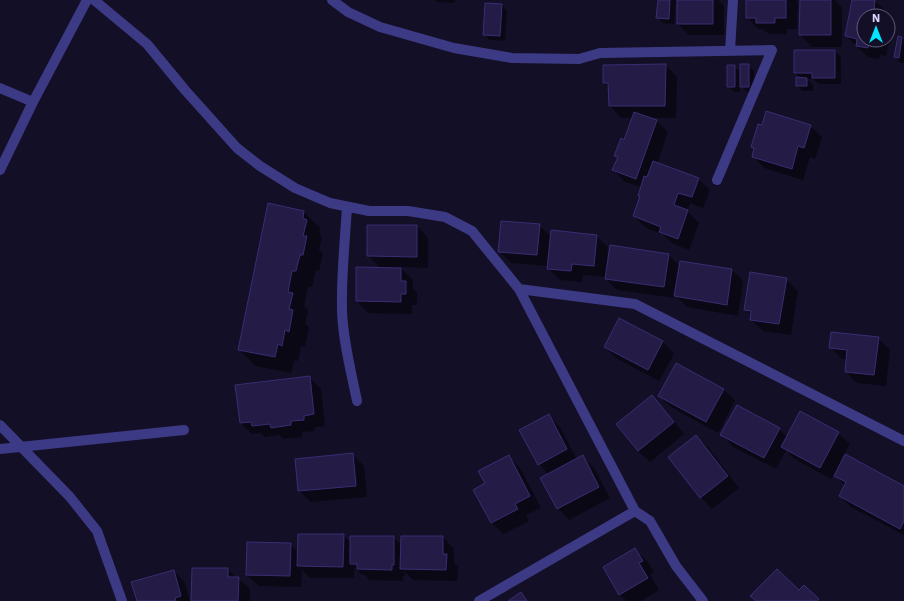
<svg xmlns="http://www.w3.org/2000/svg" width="904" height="601" font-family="'Work Sans',sans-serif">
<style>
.shadow{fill:#0007}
.building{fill:#241b47;stroke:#3b2d73}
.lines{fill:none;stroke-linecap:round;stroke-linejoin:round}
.minor{stroke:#3d3a85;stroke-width:10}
</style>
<rect width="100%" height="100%" fill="#130f26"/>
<path class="shadow" d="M434,0H455V3L437,2Z
M659,0H676V1L674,24L663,23L657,17Z
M678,0H718L724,6V35H689L678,24Z
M747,0H796L798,2L797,29H787V34H769L763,29H758L747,17Z
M801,0H835L842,8V47H812L800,35Z
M853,0L875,1L887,12L886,16H864V40H888V19L893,24L886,56L880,55L879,59L868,57L846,36Z
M502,5L507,11L505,41L490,40L484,35Z
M899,38H902L904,40V63H901L895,57Z
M835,51L841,57V84H819L813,79H807L813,85V91H802L797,85L801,79L795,73Z
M666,65L677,77L676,118H649L657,121L668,132L657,164L698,179L710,190L703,208L690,203L687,211L699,223L689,250L672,243L662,234L646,228L634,216L641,197L639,195L642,187L625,182L614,170L618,158L616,155L624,141L633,118H621L610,106L609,88L604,83Z
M748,65L754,71V92H747L740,85V92H734L728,86L734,66L741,73Z
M762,126H810L822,137L815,159L810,157L803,180L764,168L753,156L755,149L752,147Z
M268,205L304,212L320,228L319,233L322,237L319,250L323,253L319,271L316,270L312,287L308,286L304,306L308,310L305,324L309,327L305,347L301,346L298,361L294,360L291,373L256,366L239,350Z
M539,225L551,237L596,236L608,247L607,258L668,255L680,266L732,270L743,281L738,316L687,307L676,296L675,298L617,290L606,279V277L583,275L582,282L560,280L548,268L549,266L511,263L499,251Z
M417,226L428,238V268L400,267L413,280V288L417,293V305H412V314L368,313L357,301V268L381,269L368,255Z
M786,279L798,291L791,335L763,331L751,320L752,316L745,309Z
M620,319L663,342L674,354L659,381L616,358L605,347Z
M878,338L890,350L886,386L857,383L846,372L847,359H842L830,347Z
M309,377L321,389L325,426L315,427V431L302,432V437L283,439L280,435L264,437L261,433L252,434L240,423Z
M723,389L735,401L718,433L671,407L659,396Z
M651,396L663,408L684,434L650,462L638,451Z
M548,416L560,427L577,460L582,457L594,468L610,498L569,520L558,508L549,475L539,464Z
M779,429L787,437L838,433L850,444L844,455L904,487V535L851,507L840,496L845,486L834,474L831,479L793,458L786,450L776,469L733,447L722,435Z
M696,436L708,447L739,488L712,509L701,497L669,457Z
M352,454L364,466L367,497L311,502L299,491Z
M508,457L520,468L541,508L526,515L529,521L503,534L492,523L474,490L486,484Z
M343,535L351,543L393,537L402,545L443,537L454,549V563L458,566L457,581L413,580L405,572V576H403V581L369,580L365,575H362L354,567V578H310L302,569L301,587L259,586L247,575L290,544L299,552Z
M635,550L647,561L654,572L650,575L659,590L641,601H626L620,595L604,568Z
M227,569L236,578H238L250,589V601H192Z
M174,571L185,583L190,601H138Z"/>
<path class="building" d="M658,0H670L669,19L656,18Z
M677,0H713V24H677Z
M746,0H786V18H775V23H756V18H746Z
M800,0H831V35H799Z
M852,0H875L874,10L881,11V16H864V40H876L875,45L869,44L868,48L856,46L857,39L845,36Z
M485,3L502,4L500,36L483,35Z
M898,36L902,37L899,58L894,57Z
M794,50H835V78H812V73H794Z
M666,64L665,106H609L608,83H603V65Z
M740,64H749V87H740Z
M727,65H735V87H727Z
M796,77L807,78V86H796Z
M766,111L811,125L804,148L798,146L792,169L752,157L754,148L751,147L758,124L762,125Z
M634,112L657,120L636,179L612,170L618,157L614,156L621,138L624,140Z
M653,161L699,178L692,197L678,193L674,205L688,210L678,239L659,232L661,227L633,216L640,196H638L644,176L647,177Z
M268,203L304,211L303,218L307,220L303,236H307L303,255H300L296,271H292L288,292L293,293L289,309L293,310L289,332L285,330L282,346L278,344L275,357L238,350Z
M501,221L540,224L537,255L498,252Z
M367,225H417V257L367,256Z
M551,230L597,235L594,266L572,264L571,271L547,269Z
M610,245L669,254L664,287L605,279Z
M680,261L732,269L727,305L674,296Z
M356,267L401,268V281H406V294H401V302L356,301Z
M750,272L787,278L779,324L750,320L751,311L744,310Z
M619,318L663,341L648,370L604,347Z
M831,332L879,337L874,375L845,372L847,350L829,348Z
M676,363L724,389L706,422L658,396Z
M310,376L314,414L304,416V420L291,421V425L271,428L270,424L252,426L251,422L240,423L235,385Z
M652,395L674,422L638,451L616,424Z
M737,405L780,428L764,458L720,435Z
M800,411L839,432L820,468L781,447Z
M549,414L567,449L538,465L519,430Z
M696,435L728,476L700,498L668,457Z
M353,453L356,486L298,491L295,459Z
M845,454L904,486V521L900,529L839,496L846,482L834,476Z
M509,455L530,496L515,504L518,509L491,523L473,490L485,483L478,471Z
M583,455L599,487L557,509L540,478Z
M298,534H344L343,567L297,566Z
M350,536H394V565H392V570L357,569V564H350Z
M401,536H443V554H447L446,570L400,569Z
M247,542L291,543L290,576L246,575Z
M635,548L643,561L639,563L648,578L619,595L603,567Z
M192,568H228V577H239L238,601H191Z
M777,569L799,590L804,585L819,599L817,601H756L750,596Z
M174,570L181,596L175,598L176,601H137L131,582Z
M521,592L527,601H508Z"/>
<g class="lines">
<path class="minor" d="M94,0L147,44L185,90L237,148L260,166L295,188L330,203L369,211H408L445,217L472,231L519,289
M332,0L348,12L380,27L454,48L512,58L579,59L600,53L772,50L717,180
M730,51L733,0
M0,88L33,102
M0,170L33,102L87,0
M347,207C345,241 341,276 342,311C343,341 351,371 357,401
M0,425L70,497L97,531L122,601
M0,449L184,430
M635,511L650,521L676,566L703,601
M479,601L635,511L519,289L635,304L904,441"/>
</g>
<g transform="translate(876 28)"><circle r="19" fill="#130f26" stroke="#625e7d"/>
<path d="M0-3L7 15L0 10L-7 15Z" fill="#00e5ff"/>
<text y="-6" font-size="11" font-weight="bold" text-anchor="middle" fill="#d9d4ff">N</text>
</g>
</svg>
